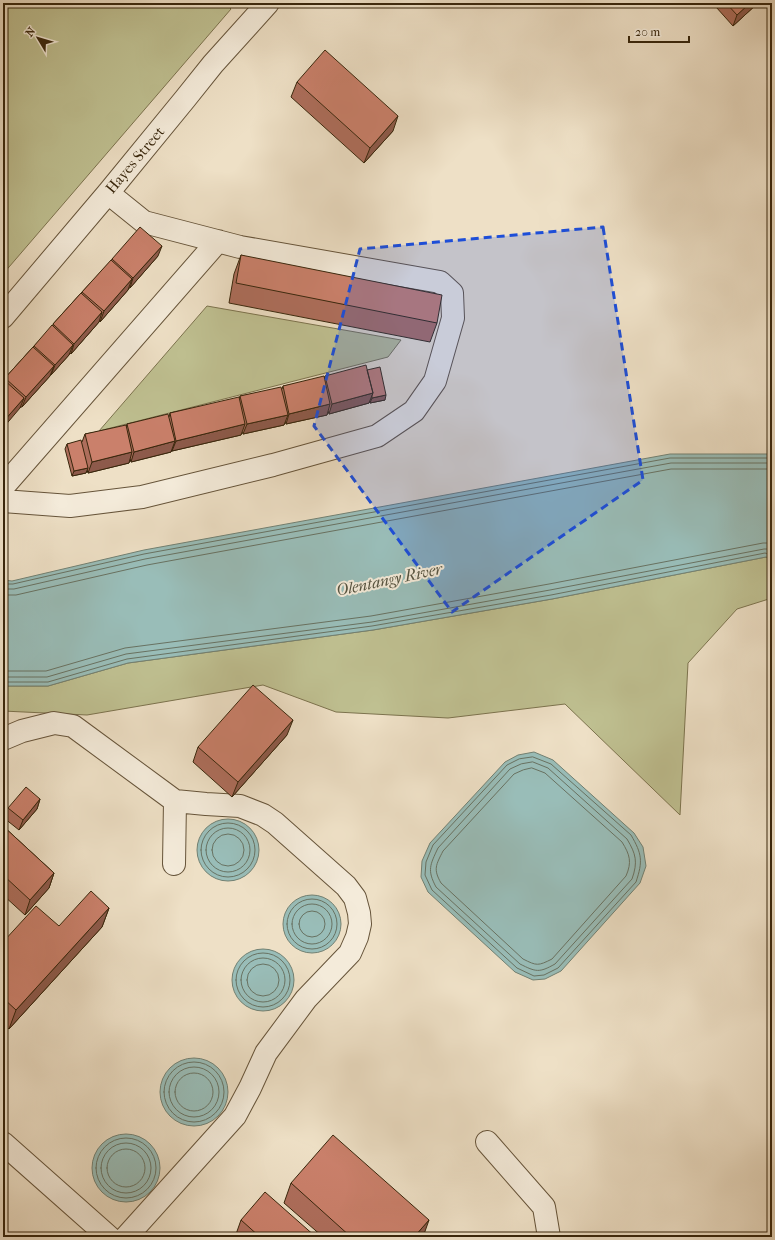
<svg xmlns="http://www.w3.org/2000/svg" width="775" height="1240" font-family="'IM FELL French Canon',serif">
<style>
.green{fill:#bfc091;stroke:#7c734e}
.water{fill:#99bdb8;stroke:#728173}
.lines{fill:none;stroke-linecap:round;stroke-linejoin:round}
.shore{stroke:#687262;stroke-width:1}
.minor-casing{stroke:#66543a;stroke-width:24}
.minor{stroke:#f4ebda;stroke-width:22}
.wall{fill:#ae6e5c;stroke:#38260c}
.shaded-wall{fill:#8d5a4b;stroke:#38260c}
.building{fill:#ca806b;stroke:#38260c}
.marked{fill:#1d4ed8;fill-opacity:0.2;stroke:#1d4ed8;stroke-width:3;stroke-dasharray:8 5;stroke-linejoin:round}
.labels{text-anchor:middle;stroke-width:4;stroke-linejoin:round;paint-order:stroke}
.street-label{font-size:15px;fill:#38260c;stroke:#f4ebda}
.water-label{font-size:16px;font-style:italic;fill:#555340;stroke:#f4ebda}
</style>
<rect width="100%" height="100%" fill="#eee0c6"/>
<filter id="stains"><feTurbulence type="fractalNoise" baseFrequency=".005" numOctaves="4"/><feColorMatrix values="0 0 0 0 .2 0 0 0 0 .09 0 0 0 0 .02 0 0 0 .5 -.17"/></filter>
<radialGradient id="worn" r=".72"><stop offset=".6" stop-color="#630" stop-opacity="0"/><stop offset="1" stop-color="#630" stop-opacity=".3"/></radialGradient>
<path class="green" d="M3,3H225L231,9L3,274Z
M207,306L401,340L388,357L99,431Z
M766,557L772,559V598L737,609L688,663L680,815L565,704L448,718L336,712L263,685L87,715L3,711V686H48L128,663L373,630L552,599Z"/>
<path class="water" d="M670,454H772V559L766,557L552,599L373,630L128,663L48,686H3V580L12,581L144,550Z
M534,752L553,760L634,833L643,847L646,866L640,883L561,971L545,979L533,980L515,972L428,892L421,877L422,861L430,843L505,762L518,755Z
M197 850a31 31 0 1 1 62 0a31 31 0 1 1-62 0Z
M283 924a29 29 0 1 1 58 0a29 29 0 1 1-58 0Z
M232 980a31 31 0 1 1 62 0a31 31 0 1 1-62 0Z
M160 1092a34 34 0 1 1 68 0a34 34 0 1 1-68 0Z
M92 1168a34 34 0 1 1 68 0a34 34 0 1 1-68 0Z"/>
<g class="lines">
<path class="shore" d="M3,584H13L144,554L670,458H772
M3,589H14L145,559L671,463H772
M3,595H16L147,565L671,469H772
M3,671H46L125,648L371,616L549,584L763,543H772
M3,677H47L126,654L372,622L550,590L764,549H772
M3,682H48L127,659L372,626L551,595L765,553L772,555
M533,757L551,764L631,835C642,854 643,861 636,882L558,968L544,975L534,976L517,968L432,890L425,875L426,862L433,845L507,765L519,759Z
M533,762L548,768L627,839C636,854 638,862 632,879L555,964C539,973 536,972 520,964L436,887C427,870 430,865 438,848L510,769L521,764Z
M532,768L545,773L622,842C630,855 632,862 626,876L552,959C538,966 537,966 523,959L441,883C433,869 436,865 443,851L514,774L523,770Z
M201 850a27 27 0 1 1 54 0a27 27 0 1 1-54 0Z
M206 850a22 22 0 1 1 44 0a22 22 0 1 1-44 0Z
M212 850a16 16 0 1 1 32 0a16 16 0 1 1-32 0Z
M287 924a25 25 0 1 1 50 0a25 25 0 1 1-50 0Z
M292 924a20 20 0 1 1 40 0a20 20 0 1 1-40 0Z
M299 924a13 13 0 1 1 26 0a13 13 0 1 1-26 0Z
M236 980a27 27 0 1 1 54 0a27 27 0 1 1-54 0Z
M241 980a22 22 0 1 1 44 0a22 22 0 1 1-44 0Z
M247 980a16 16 0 1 1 32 0a16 16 0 1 1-32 0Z
M164 1092a30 30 0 1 1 60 0a30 30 0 1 1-60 0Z
M169 1092a25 25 0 1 1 50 0a25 25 0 1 1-50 0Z
M175 1092a19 19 0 1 1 38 0a19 19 0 1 1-38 0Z
M96 1168a30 30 0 1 1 60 0a30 30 0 1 1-60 0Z
M101 1168a25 25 0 1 1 50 0a25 25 0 1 1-50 0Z
M107 1168a19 19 0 1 1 38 0a19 19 0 1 1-38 0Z"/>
<defs>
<path id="minor" d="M3,317L108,193L185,99L213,64L268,3
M3,487L218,241
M3,501L70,506L142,497L273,465L377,436L414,411L435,381L453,318L452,293L440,282L240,247L144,222L108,193
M3,739L22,731L54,723L73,726L175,801L206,804L240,806L263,815L275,823L346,886L355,898L359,913L360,924L357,937L350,953L306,999L266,1053L250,1088L235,1116L126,1237
M174,864L175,801
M487,1142L544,1207L549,1237
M3,1143L109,1237"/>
</defs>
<use href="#minor" class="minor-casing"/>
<use href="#minor" class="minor"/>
</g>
<path class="wall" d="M717,3H758L733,26L716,7Z
M297,82L393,131L364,163L291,97Z
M241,255L437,323L430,342L229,303L234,274Z
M158,256L130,288H129L128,290L100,322L99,321V322L71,354L70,353L69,355L51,375H50V376L22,407H21L20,408L4,380L5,378L33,347L34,346L53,326V324L82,292L111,261L112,259Z
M367,370L385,400L370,403V401L369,403L329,414L328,411L327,415L286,424L285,422L284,425L243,434L242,432L241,435L172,451V450L171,452L131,462L130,459L129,463L88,473L87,470L86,473L72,476L65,449L67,444L82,442L85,434L126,427L127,424L169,417L170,413L239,399L240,396L282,389L283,386L324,379L325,376Z
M287,735L232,797L193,762L198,747Z
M40,799L37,809L19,830L4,818L8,808Z
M3,826L54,873L49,888L25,915L3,895Z
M109,908L102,927L9,1029L3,1024V942L59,926Z
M291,1183L423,1237H323L284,1203Z
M241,1220L316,1237H235Z"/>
<path class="shaded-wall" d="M750,3H758L733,26L737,15Z
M398,116L393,131L364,163L370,148Z
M162,246L158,256L130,288L133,278Z
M132,279L128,290L100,322L104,311Z
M102,312L99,322L71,354L74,344Z
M73,345L69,355L51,375L55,365Z
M54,366L50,376L22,407L26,397Z
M373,393L369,403L329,414L332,404Z
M386,395L385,400L370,403L372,398Z
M24,398L20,408L3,428V422Z
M330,404L327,415L286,424L289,414Z
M288,415L284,425L243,434L247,424Z
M245,424L241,435L172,451L176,441Z
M175,441L171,452L131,462L134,452Z
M132,452L129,463L88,473L92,462Z
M88,468L86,473L72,476L74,471Z
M293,720L287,735L232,797L238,782Z
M40,799L37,809L19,830L23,820Z
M54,873L49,888L25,915L30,900Z
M109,908L102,927L9,1029L16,1010Z
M429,1220L423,1237H414Z"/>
<path class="building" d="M726,3H750L737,15Z
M325,50L398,116L370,148L297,82Z
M140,227L162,246L133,278L112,259Z
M241,255L442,295L437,323L236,283Z
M111,260L132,279L104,311L82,292Z
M81,293L102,312L74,344L53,324Z
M52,325L73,345L55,365L34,346Z
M33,347L54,366L26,397L5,378Z
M366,365L373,393L332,404L325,376Z
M380,367L386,395L372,398V396L373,393L367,370Z
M324,376L330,404L289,414L283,386Z
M3,379L24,398L3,422Z
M281,387L288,415L247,424L240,396Z
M239,397L245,424L176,441L170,413Z
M168,414L175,441L134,452L127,424Z
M126,425L132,452L92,462L85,434Z
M81,440L88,468L74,471L67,444Z
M253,685L293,720L238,782L198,747Z
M26,787L40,799L23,820L8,808Z
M3,826L54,873L30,900L3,875Z
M91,891L109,908L16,1010L3,998V942L36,906L59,926Z
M333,1135L429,1220L414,1237H351L291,1183Z
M265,1192L316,1237H260L241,1220Z"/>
<path class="marked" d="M603,227L643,480L452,612L314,426L360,249Z"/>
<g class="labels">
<g class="street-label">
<text transform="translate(135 160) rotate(-50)" y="5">Hayes Street</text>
</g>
<g class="water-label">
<text transform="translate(389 579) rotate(-12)" y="6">Olentangy River</text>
</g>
</g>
<rect width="775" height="1240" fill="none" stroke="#eee0c6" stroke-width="16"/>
<rect x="4" y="4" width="767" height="1232" fill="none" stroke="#38260c" stroke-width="2"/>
<rect x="8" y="8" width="759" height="1224" fill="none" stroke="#38260c"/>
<g transform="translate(38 38) rotate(308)" stroke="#f4ebda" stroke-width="3" paint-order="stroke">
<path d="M0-3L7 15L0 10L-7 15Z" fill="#38260c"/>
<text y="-6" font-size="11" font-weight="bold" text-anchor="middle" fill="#38260c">N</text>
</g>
<path d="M629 36v6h60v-6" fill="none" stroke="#38260c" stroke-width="2"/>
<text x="635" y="36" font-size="12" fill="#38260c" stroke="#f4ebda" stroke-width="3" paint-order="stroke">20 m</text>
<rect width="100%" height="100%" filter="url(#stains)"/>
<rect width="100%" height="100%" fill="url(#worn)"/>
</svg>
